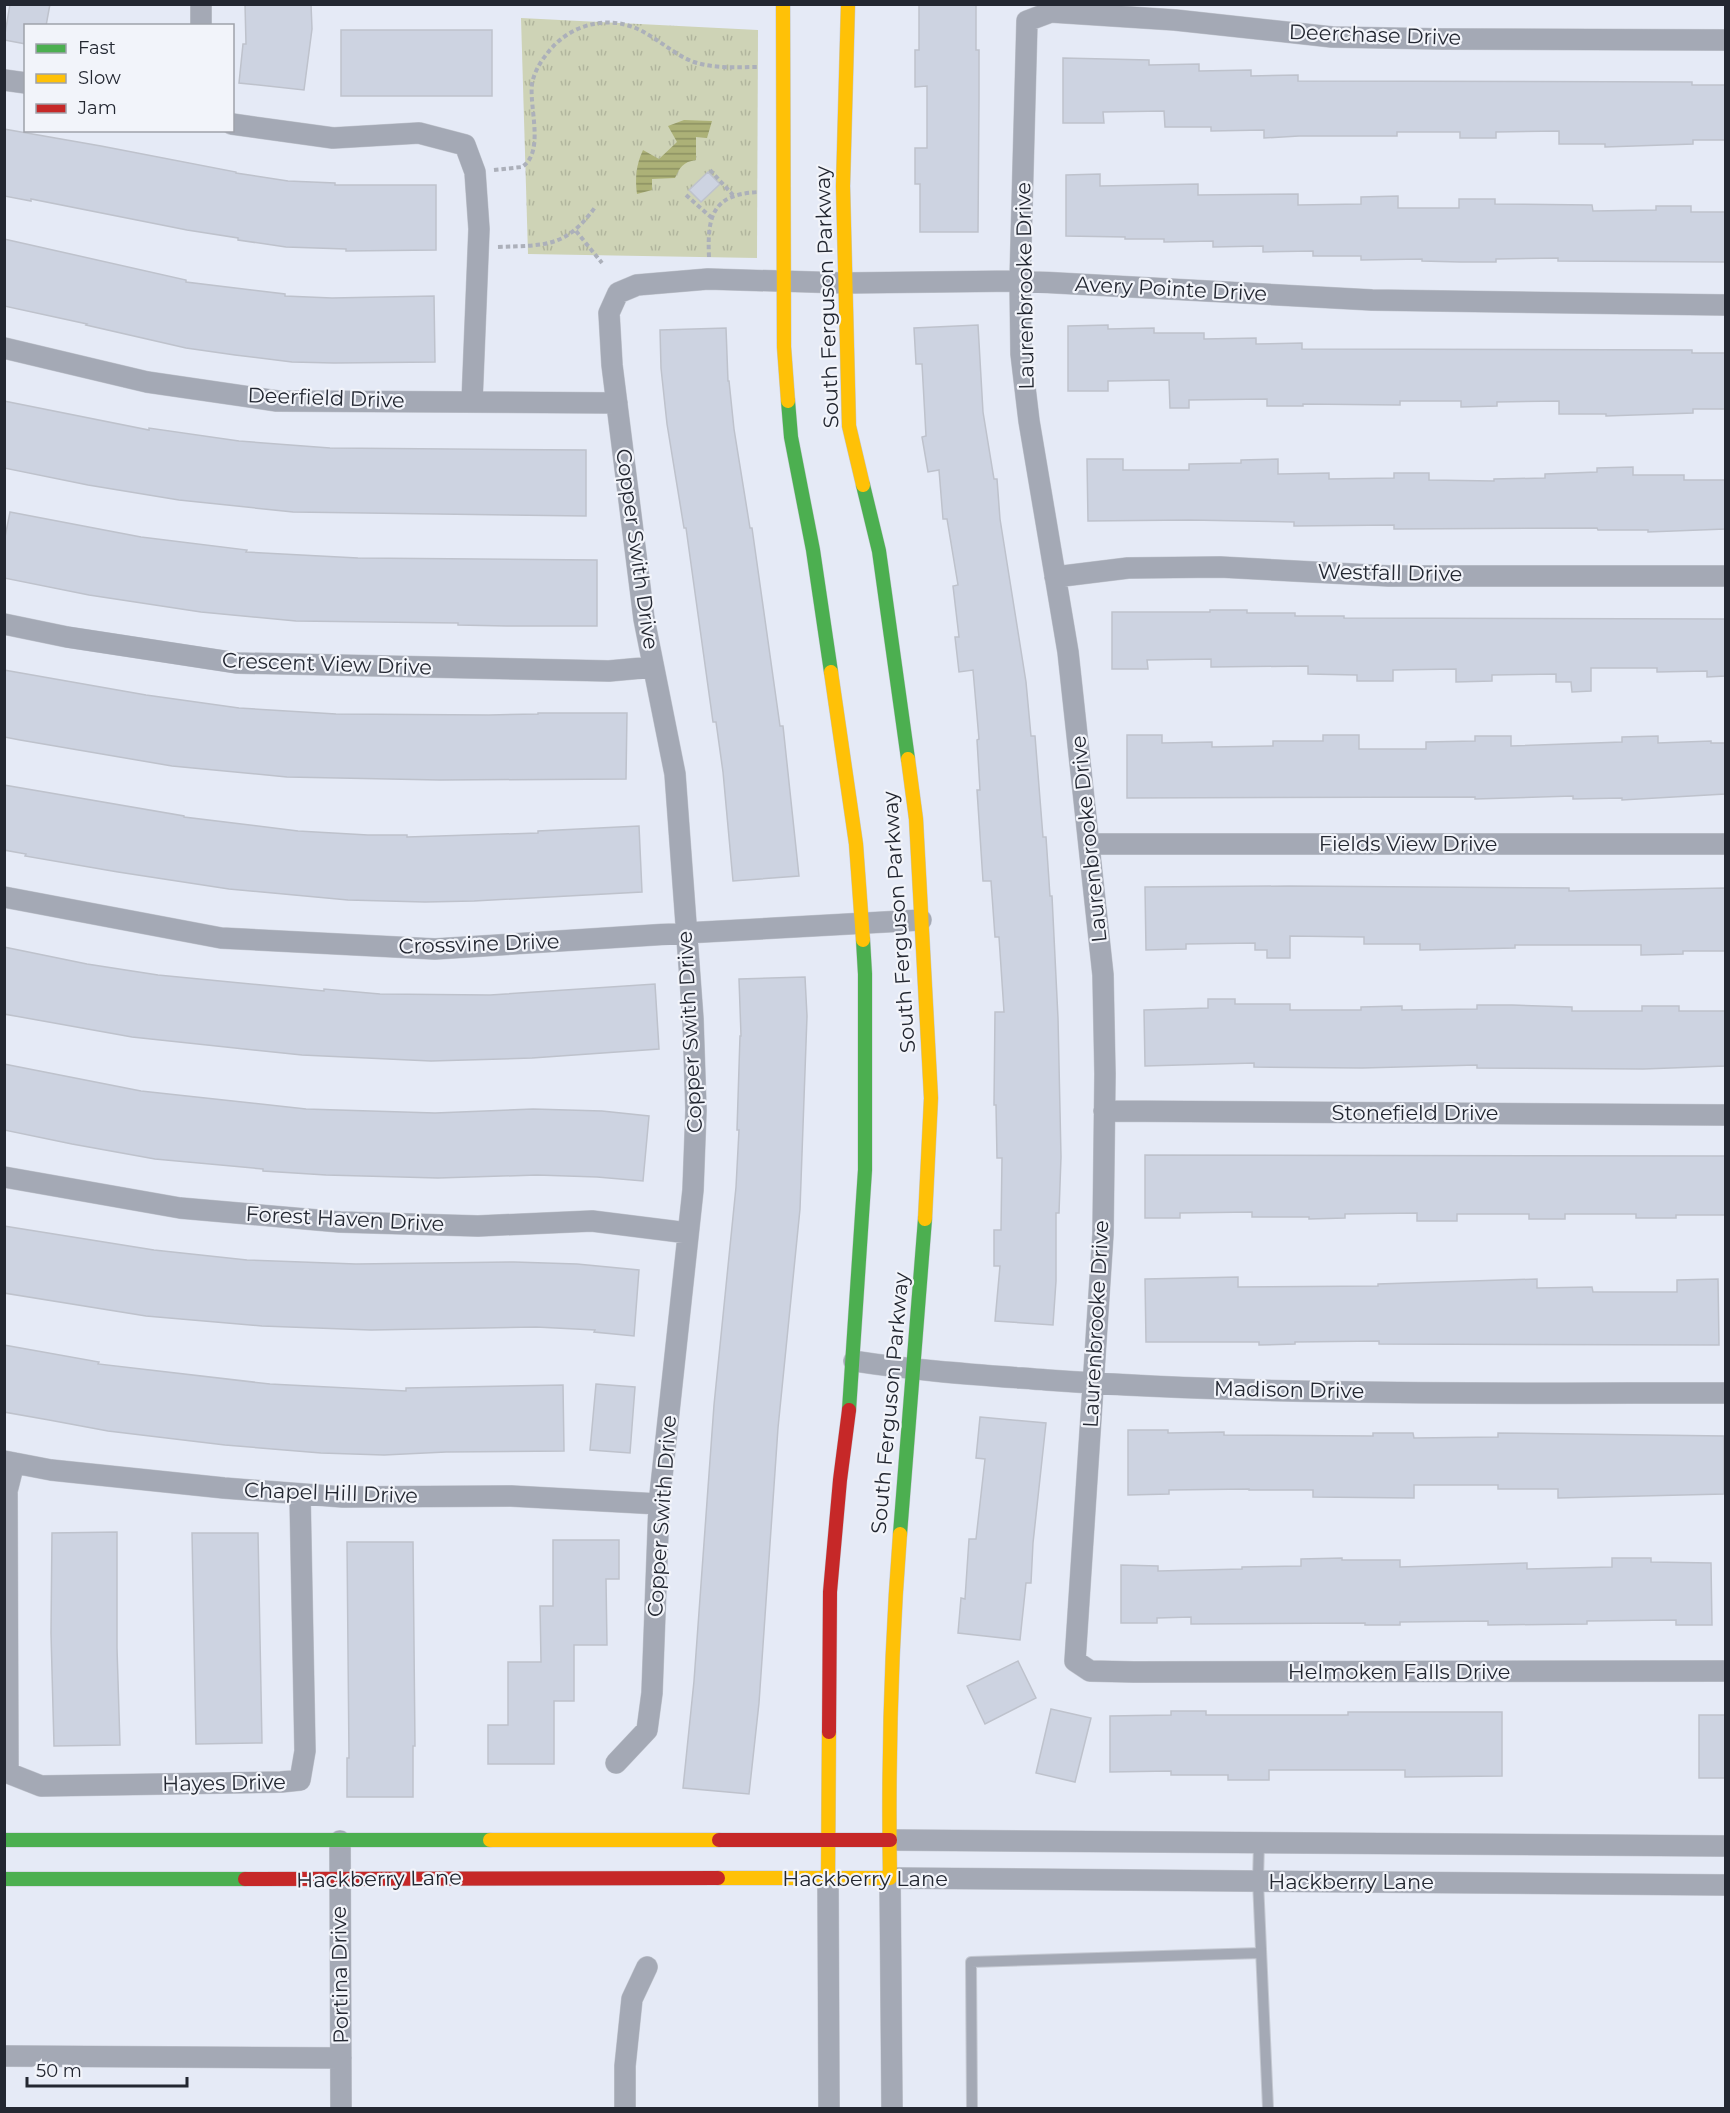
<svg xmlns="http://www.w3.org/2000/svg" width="1730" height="2113" font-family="Montserrat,sans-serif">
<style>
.park{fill:url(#park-tufts)}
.water{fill:url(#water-rules)}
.building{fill:#cdd3e1;stroke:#bec2cc;stroke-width:1.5}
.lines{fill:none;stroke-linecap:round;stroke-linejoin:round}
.lane-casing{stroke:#c4c8d1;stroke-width:12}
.street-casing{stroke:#c4c8d1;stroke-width:22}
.fast-casing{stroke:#c4c8d1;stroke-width:15}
.slow-casing{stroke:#c4c8d1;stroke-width:15}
.jam-casing{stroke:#c4c8d1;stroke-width:15}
.path{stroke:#acb0ba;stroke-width:4;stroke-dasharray:4.5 3;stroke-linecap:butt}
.lane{stroke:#a4a9b5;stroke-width:10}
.street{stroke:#a4a9b5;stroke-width:21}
.fast{stroke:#4caf50;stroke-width:14}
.slow{stroke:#ffc107;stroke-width:14}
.jam{stroke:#c62828;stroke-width:14}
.labels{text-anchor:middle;stroke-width:4.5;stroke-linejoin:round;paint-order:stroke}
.street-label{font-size:21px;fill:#232731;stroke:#f2f4fa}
</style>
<defs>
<pattern id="park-tufts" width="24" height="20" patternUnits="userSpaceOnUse" patternTransform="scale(1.5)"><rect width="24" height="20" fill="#ced3b6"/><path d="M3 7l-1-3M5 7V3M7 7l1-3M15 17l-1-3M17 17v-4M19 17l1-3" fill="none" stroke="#b1b59d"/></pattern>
<pattern id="water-rules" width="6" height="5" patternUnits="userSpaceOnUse" patternTransform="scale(1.5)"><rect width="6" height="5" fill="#acb177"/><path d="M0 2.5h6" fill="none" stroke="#8c9062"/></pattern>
</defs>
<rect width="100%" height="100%" fill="#e5eaf6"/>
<path class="park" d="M521,18L758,30L757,258L528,254Z"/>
<path class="water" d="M684,120L712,121L707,138L696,137V160C683,162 680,167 675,178L652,179V190L637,194C635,178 636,165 643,150L659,159L677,142L668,126Z"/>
<path class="building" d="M10,4H50L46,26H26V44L4,40Z
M245,4H311L312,29L304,90L239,83L243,44H246Z
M919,4H976V50H979V99L978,232H920V184H915V148H927V86L915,87V50H919Z
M341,30H492V96H341Z
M1063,58L1149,60V65L1199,64V71L1251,70V76L1298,75V81L1692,82V85H1725V140H1693V144L1605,147V144H1559V131L1496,132V138H1460V132H1397V136H1299L1264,138V130L1211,131V127H1165L1164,111L1103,112L1104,123H1063Z
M4,129L101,146L236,172V173L288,181L335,183V185H436V250L346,251V249L286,247L238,240V238L187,230L31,199V201L4,196Z
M708,172L720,184L701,202L689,190Z
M1100,174V186L1198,184V195L1298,194V205L1361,204V197L1398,196V208H1459V199H1495V204L1592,205L1593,211L1656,210V206H1691V212H1725V262L1558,261V258L1496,259V262H1460L1422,261V259L1361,260V256H1313V251L1263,252V246L1213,247V241L1164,242V239H1125V237L1066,236V175Z
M4,239L186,280V282L285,294V296L332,298L434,296L435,362L334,363L292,362L235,355L186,348L86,325L87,324L4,306Z
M978,325L983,412L994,479H997L1000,519L1026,682L1031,736H1035L1043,837H1046L1050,896H1052L1058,1018L1061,1157L1059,1213H1056V1281L1053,1325L995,1321L1000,1266H994V1230H1001L1002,1158H997L996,1105H994L995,1012H1004L999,937H995L991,881H983L977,790H980L977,740L979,739L973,670L959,672L955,637H959L953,586L958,585L947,519H943L939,470L928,472L922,437L926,436L922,364H916L914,328Z
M1108,325V329L1154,328V333H1204V339L1256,338V344L1302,343V349L1692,350V353H1725V409H1693V413L1606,416V414H1559V401L1497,402V406L1461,407V401H1400V405L1303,404V406H1267V399L1189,400V408H1170L1169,380L1108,381V391H1068V326Z
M726,328L728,381H729L734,429L750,528H752L780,726H783L799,876L733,881L723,772L716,722H713L686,528H684L667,424L661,368L660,330Z
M4,401L149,430V428L239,441L330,448L586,450V516L293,512L179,500L88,485L4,468Z
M1087,459H1123V470H1189V464L1241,463V460L1278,459V474L1329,473V479L1394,478V473H1429V480L1494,481V479L1545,478V474L1597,472V468L1633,467V475H1684V480H1725V529L1648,532V530H1598L1597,528L1394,529V525L1294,526V522L1190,520L1088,521Z
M10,512L141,537L247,550L246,552L358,558L597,560V626H507L458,625V623L296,621L201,612L89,595L4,578V542Z
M1210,610H1247V613H1295V616H1344V618L1725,619V676L1707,677V671L1657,672V668H1591V691L1572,692L1571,682H1556V674L1492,675V681L1456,682V669L1393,670V681H1357V675L1308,674V666L1211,667V659L1147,660L1148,669H1112V612H1210Z
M4,670L146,695L239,708L336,714L489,715L538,714V713H627L626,779L440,780L287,777L172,766L20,740L4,737Z
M1127,735H1162V743L1212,742V747L1273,746V741H1323V735H1359V749H1426V742L1475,741V736H1511V746L1622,742V737L1658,736V743L1711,741V743H1725V794L1622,800V798L1573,799V796L1475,799V797L1127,798Z
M4,785L184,816V817L298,831L368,835H407V837L538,833V831L639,826L642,892L474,901L425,902L348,900L229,889L118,872L25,856L26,854L4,850Z
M1289,886L1569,888V891L1725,888V951H1683V954L1641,955V945H1515V948L1420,950V944H1364V937L1290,936V958H1267V950H1255V943L1186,944V949L1146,950L1145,887Z
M4,947L87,964L158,975L324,991V989L380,994L490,995L655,984L659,1049L532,1058L431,1061L302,1055L132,1037L4,1014Z
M805,977L807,1016L800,1209L778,1428L759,1703L749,1794L683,1788L694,1681L714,1405L736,1187L739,1130H737L740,1036H741L739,979Z
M1208,999H1235V1004H1290V1010H1361V1007L1402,1006V1010L1477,1009V1005H1512L1572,1007V1011H1642V1006H1679V1011H1725V1066L1643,1069L1477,1068V1065L1362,1068L1254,1067V1063L1145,1066L1144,1010L1208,1008Z
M4,1064L141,1091L306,1109L435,1113L533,1109L602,1111L649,1116L643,1181L597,1177L537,1175L438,1178L326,1175L263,1171V1169L155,1159L72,1144L4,1130Z
M1145,1155L1725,1156V1215H1676V1218H1636V1214H1565V1219H1529V1214H1457V1221H1417V1213L1345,1214V1218L1309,1219V1217H1252V1212L1180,1213V1218H1145Z
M4,1226L154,1250L247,1260L356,1264L514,1262L577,1264L639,1270L634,1336L594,1332L595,1330L536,1327L371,1330L262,1326L146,1316L4,1293Z
M1238,1277V1287L1378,1286V1284L1537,1279V1288L1592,1287L1593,1292H1677V1280L1718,1279L1719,1345L1379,1344V1341L1295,1342V1344L1259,1345V1342H1146L1145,1279Z
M4,1345L99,1362L98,1364L270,1384L406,1391V1388L563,1385L564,1451L446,1452L384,1455L321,1453L225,1445L108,1431L49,1420L4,1412Z
M596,1384L635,1387L630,1453L590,1450Z
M980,1417L1046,1423L1033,1543L1031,1583H1026L1020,1640L958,1633L961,1598L965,1599L969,1539H976L985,1459L976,1458Z
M1128,1430H1168V1433L1224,1432V1435L1373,1436V1433H1413L1414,1438L1498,1437V1433L1724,1436V1494L1558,1498V1489H1498V1485H1414V1498L1313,1497V1490H1249V1489L1169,1490V1494L1128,1495Z
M117,1532V1648L120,1745L54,1746L51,1633L52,1533Z
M192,1533H258L262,1743L196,1744Z
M553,1540H619V1579H606L607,1645H574V1701H554V1764H488V1725H508V1662H541L540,1606H553Z
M347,1542H413L415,1746H413V1797H347V1758H349Z
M1342,1558V1560H1400V1567L1527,1563V1569L1612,1567V1558H1651V1562L1711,1563L1712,1625H1676V1620L1587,1621V1624L1488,1625V1621L1400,1622V1625H1365V1623L1191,1624V1617L1157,1618V1623H1121V1565L1158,1566V1571L1242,1569V1567L1301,1566V1559Z
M1018,1661L1036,1698L985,1724L967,1686Z
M1051,1709L1091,1718L1075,1782L1036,1773Z
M1171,1711H1206V1715H1348V1712H1502V1776L1405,1777V1770H1269V1780H1228V1775H1171V1771L1110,1772V1716L1171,1715Z
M1699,1715H1725V1778H1699Z"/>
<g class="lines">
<defs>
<path id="lane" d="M1259,1843L1258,1881L1268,2108
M972,2108L971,1962L1261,1953"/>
<path id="street" d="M201,26V4
M1726,40L1442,39L1332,37L1175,20L1051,12L1027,21L1020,281L1021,354L1029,421L1068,652L1103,975L1105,1074L1103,1234L1075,1661L1090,1671L1134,1672L1726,1671
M4,80L26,83
M232,124L333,138L419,133L465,145L475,172L479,229L472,402
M4,348L147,382L277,401L617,403
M1055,577L1128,568L1220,567L1389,576H1726
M4,624L67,637L237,663L609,671L653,667
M1090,844H1726
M4,897L221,938L435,949L685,933L921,920
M1104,1111L1726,1115
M4,1177L180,1208L340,1222L478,1226L592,1221L688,1233
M854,1361C918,1371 982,1375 1047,1380C1273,1396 1499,1393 1726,1393
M4,1461L51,1470L224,1488L343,1497L511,1496L659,1504
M14,1463L7,1491L8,1773L41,1786L281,1782L300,1780L305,1751L300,1494
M616,1763L647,1730L652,1693L659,1504L693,1190L696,1110L693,1019L675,774L644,619L612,365L609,313L618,293L637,285L708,279L845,283L1020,281L1372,300L1726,305
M890,1840L1726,1846
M340,1841L341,2108
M828,1878L829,2108
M4,2056L341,2058
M625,2108V2066L632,1999L647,1967
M892,2108L890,1878L1726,1885"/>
<path id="fast" d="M788,401L791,437L813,550L831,672
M863,485L879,551L908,759
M849,1410L865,1170V974L863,940
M900,1534L925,1219
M4,1840H490
M4,1879H245"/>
<path id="slow" d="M783,4L784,347L788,401
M848,4L843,186L849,426L863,485
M831,672L856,844L863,940
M908,759L916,819L931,1098L925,1219
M490,1840H719
M718,1878H890C888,1763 891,1649 900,1534
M828,1878L829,1732"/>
<path id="jam" d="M829,1732L830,1592L840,1480L849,1410
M719,1840H890
M245,1879L718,1878"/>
</defs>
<use href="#lane" class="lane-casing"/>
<use href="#street" class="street-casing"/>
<use href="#fast" class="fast-casing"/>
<use href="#slow" class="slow-casing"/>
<use href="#jam" class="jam-casing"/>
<path class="path" d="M494,170L522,167C545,152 529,108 532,84C534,73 539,64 546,55C569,23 612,12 647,34C663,43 677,56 694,62C715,69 737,67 758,67
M710,170L733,195
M686,195L712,218
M576,231L602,263
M498,247C546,245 566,248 596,206
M709,257C707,215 713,194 759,192"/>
<use href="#lane" class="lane"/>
<use href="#street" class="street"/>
<use href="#fast" class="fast"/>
<use href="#slow" class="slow"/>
<use href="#jam" class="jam"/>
</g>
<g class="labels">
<g class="street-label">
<text transform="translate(1375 35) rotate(2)" y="7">Deerchase Drive</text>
<text transform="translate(1025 286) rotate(-91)" y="7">Laurenbrooke Drive</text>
<text transform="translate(1171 289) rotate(3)" y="7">Avery Pointe Drive</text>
<text transform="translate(827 297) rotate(-92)" y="7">South Ferguson Parkway</text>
<text transform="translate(326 398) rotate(2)" y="7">Deerfield Drive</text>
<text transform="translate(637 549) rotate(82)" y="7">Copper Swith Drive</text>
<text transform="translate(1390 573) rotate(1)" y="7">Westfall Drive</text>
<text transform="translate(327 664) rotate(2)" y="7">Crescent View Drive</text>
<text transform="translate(1089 839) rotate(-96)" y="7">Laurenbrooke Drive</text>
<text x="1408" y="851">Fields View Drive</text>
<text transform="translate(899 922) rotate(-94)" y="7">South Ferguson Parkway</text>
<text transform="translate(479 944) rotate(-2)" y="7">Crossvine Drive</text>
<text transform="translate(690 1032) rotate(-93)" y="7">Copper Swith Drive</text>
<text x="1415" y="1120">Stonefield Drive</text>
<text transform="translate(345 1219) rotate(3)" y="7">Forest Haven Drive</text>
<text transform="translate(1096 1324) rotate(-87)" y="7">Laurenbrooke Drive</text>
<text transform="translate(1289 1390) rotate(1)" y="7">Madison Drive</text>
<text transform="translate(890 1403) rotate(-85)" y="7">South Ferguson Parkway</text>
<text transform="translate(331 1493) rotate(2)" y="7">Chapel Hill Drive</text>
<text transform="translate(662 1516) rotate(-86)" y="7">Copper Swith Drive</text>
<text x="1399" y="1679">Helmoken Falls Drive</text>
<text transform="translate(224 1783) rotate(-1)" y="7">Hayes Drive</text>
<text transform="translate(379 1879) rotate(-1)" y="7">Hackberry Lane</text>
<text x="865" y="1886">Hackberry Lane</text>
<text x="1351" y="1889">Hackberry Lane</text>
<text transform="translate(340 1975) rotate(-91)" y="7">Portina Drive</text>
</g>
</g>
<rect width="1730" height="2113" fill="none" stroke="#232731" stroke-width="12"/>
<rect x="24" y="24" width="210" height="108" fill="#f2f4fa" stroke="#9fa2aa" stroke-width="1.5"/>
<rect x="36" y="44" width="30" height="9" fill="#4caf50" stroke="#9fa2aa" stroke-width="1.5"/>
<text x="78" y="54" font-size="18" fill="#232731">Fast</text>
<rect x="36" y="74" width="30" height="9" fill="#ffc107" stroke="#9fa2aa" stroke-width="1.5"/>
<text x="78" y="84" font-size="18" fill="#232731">Slow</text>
<rect x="36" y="104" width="30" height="9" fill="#c62828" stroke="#9fa2aa" stroke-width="1.5"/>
<text x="78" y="114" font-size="18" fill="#232731">Jam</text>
<path d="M27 2077v9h160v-9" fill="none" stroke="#232731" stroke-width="3"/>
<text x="36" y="2077" font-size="18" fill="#232731" stroke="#f2f4fa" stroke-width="4.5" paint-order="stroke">50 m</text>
</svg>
